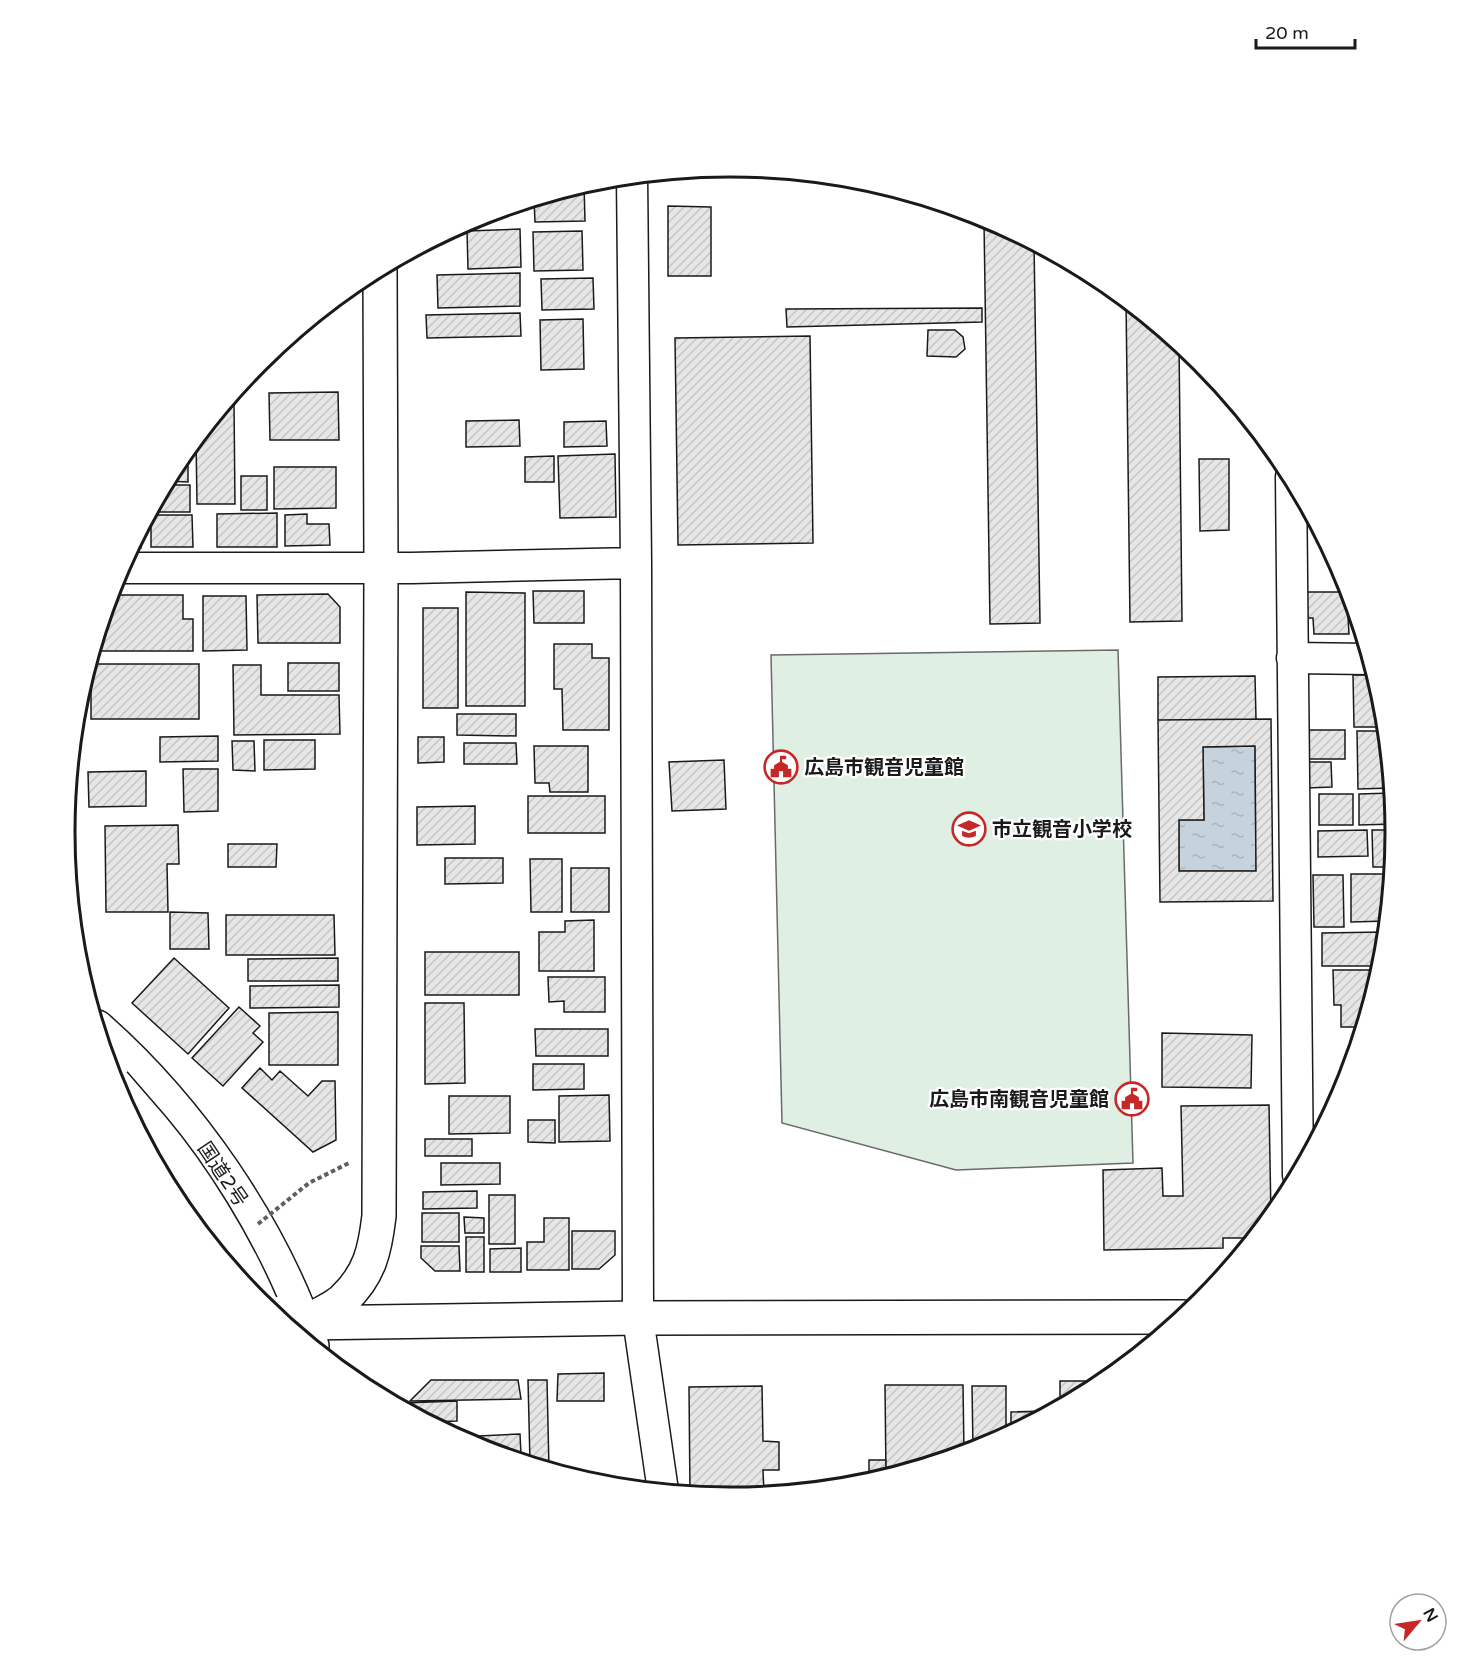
<svg xmlns="http://www.w3.org/2000/svg" width="1460" height="1664" font-family="'Varela Round','Noto Sans JP',sans-serif">
<style>
.pitch{fill:#e0efe3;stroke:#6a6a6a;stroke-width:1.5}
.water{fill:url(#water-ripples);stroke:#6a6a6a;stroke-width:1.5}
.building{fill:url(#building-hatch);stroke:#1a1a1a;stroke-width:1.5;fill-rule:evenodd}
.lines{fill:none;stroke-linecap:round;stroke-linejoin:round}
.minor-casing{stroke:#1a1a1a;stroke-width:33}
.tertiary-casing{stroke:#1a1a1a;stroke-width:36}
.trunk-casing{stroke:#1a1a1a;stroke-width:36}
.minor{stroke:#fff;stroke-width:30}
.tertiary{stroke:#fff;stroke-width:33}
.trunk{stroke:#fff;stroke-width:33}
.motorway-bridge-casing{stroke:#1a1a1a;stroke-width:36;stroke-linecap:butt}
.path-bridge{stroke:#5f5f5f;stroke-width:4;stroke-dasharray:4.5 3;stroke-linecap:butt}
.motorway-bridge{stroke:#fff;stroke-width:33}
.labels{text-anchor:middle;stroke-width:4.5;stroke-linejoin:round;paint-order:stroke}
.poi-label{font-size:20px;font-weight:bold;fill:#1a1a1a;stroke:#fff;text-anchor:start}
.street-label{font-size:20px;fill:#1a1a1a;stroke:#fff}
.rim{fill:none;stroke:#1a1a1a;stroke-width:3}
</style>
<defs>
<pattern id="water-ripples" width="26" height="14" patternUnits="userSpaceOnUse" patternTransform="scale(1.5)"><rect width="26" height="14" fill="#c6d2dc"/><path d="M2 4q2-2 4 0t4 0M15 11q2-2 4 0t4 0" fill="none" stroke="#aab4bc"/></pattern>
<pattern id="building-hatch" width="6" height="6" patternUnits="userSpaceOnUse" patternTransform="scale(1.5)"><rect width="6" height="6" fill="#e6e6e6"/><path d="M-1 1l2-2M0 6l6-6M5 7l2-2" fill="none" stroke="#c5c5c5"/></pattern>
</defs>
<rect width="100%" height="100%" fill="#fff"/>
<path class="pitch" d="M1118,650L1133,1163L956,1170L782,1123L771,655Z"/>
<path class="water" d="M1255,746L1256,871H1179V820H1204L1203,747Z"/>
<path class="building" d="M584,184L585,221L535,222L534,199Z
M668,206L711,207V276H668Z
M984,222H994L1034,244L1040,623L990,624Z
M520,229L521,267L468,269L467,231Z
M582,231L583,270L534,271L533,232Z
M520,273V306L438,308L437,275Z
M593,278L594,309L542,310L541,279Z
M1126,300L1179,343L1182,621L1130,622Z
M982,308V322L787,327L786,309Z
M520,313L521,336L427,338L426,315Z
M583,319L584,369L541,370L540,320Z
M928,330H955L963,337L965,349L956,357L927,356Z
M810,336L813,543L678,545L675,338Z
M338,392L339,440H270L269,393Z
M225,403H234L235,504H197L196,438Z
M519,420L520,446L466,447V421Z
M606,421L607,446L564,447V422Z
M184,454H188V482L166,481L177,462Z
M615,454L616,517L560,518L558,456Z
M554,456V482H525V457Z
M1199,459H1229V530L1200,531Z
M274,467H336V508L274,509Z
M241,476H267V510H241Z
M165,485H190V512H150Z
M277,513V547H217V514Z
M307,514V524H329L330,545L285,546V515Z
M151,515H192L193,547H151Z
M141,530V548H131Z
M533,591H584V623H534Z
M466,592L525,593V706H466Z
M1307,592H1349L1357,617H1348L1349,634H1314L1313,618H1307Z
M328,594L340,607V643H258L257,595Z
M110,595H183V619H193V651H100V627Z
M203,596H246L247,650L203,651Z
M423,608H458V708H423Z
M554,644H592V658H609V730H563L562,689H554Z
M288,663H339V691H288Z
M91,664H199V719H91Z
M233,665H261V695H339L340,734L234,735Z
M1353,675H1374L1383,703L1385,727H1354Z
M1255,676L1256,719L1158,720V677Z
M457,714H516V736L457,735Z
M1271,719L1273,901L1160,902L1158,720ZM1255,746L1256,871H1179V820H1204L1203,747Z
M1305,730H1345V759H1305Z
M1357,731H1386L1391,788L1358,789Z
M218,736V761L160,762V737Z
M418,737H444V762L418,763Z
M264,740H315V769L264,770Z
M232,741H254L255,771L233,770Z
M464,743H516L517,764H464Z
M534,746H588V792H550L549,783H535Z
M724,760L726,809L672,811L669,762Z
M1307,762H1331L1332,787L1307,788Z
M183,769H218V811L184,812Z
M146,771V806L89,807L88,772Z
M1392,793L1395,824L1359,825V794Z
M1319,794H1353V825H1319Z
M528,796H605V833H528Z
M475,806V844L417,845V807Z
M178,825L179,864H167L168,912H106L105,826Z
M1367,830L1368,856L1318,857V831Z
M1372,830H1395L1392,867H1373Z
M228,844H277L276,867H228Z
M445,858H503V883L445,884Z
M530,859H562V912H531Z
M571,868H609V912H571Z
M1351,874H1391L1387,921L1351,922Z
M1313,875H1343L1344,927H1314Z
M170,912L208,913L209,949H170Z
M226,915H334L335,955H226Z
M594,920V971H539V932H565V921Z
M1383,932L1382,966H1322V933Z
M425,952H519V995H425Z
M174,958L229,1008L188,1054L132,1003Z
M338,958V981H248V959Z
M1333,970H1380L1363,1027H1341V1005H1334Z
M548,977H605V1012H564V1001L549,1002Z
M339,985V1007L250,1008V986Z
M425,1003H464L465,1083L425,1084Z
M239,1007L260,1026L253,1033L263,1042L223,1086L192,1058Z
M338,1012V1065H269V1013Z
M535,1029H608V1056H536Z
M1162,1033L1252,1035L1251,1088L1162,1087Z
M533,1064H584V1089L533,1090Z
M260,1068L272,1080L280,1071L308,1096L322,1081H335L336,1140L313,1152L242,1088Z
M609,1095L610,1141L559,1142V1096Z
M449,1096H510V1133L449,1134Z
M1269,1105L1271,1217L1254,1238H1223V1248L1104,1250L1103,1170L1162,1168L1163,1196H1183L1181,1106Z
M528,1120H555V1143L528,1142Z
M425,1139H472V1156H425Z
M441,1163H500V1184L441,1185Z
M477,1191V1208L423,1209V1192Z
M489,1195H515V1244H489Z
M422,1213H459V1242H422Z
M464,1217L484,1218V1233H465Z
M544,1218H569V1270H527V1242H544Z
M572,1231H615V1255L599,1269H572Z
M466,1237H484V1272H466Z
M421,1246H459L460,1271H435L421,1258Z
M521,1248V1272H490V1249Z
M604,1373V1401H557L558,1374Z
M431,1380H518L521,1399L410,1401Z
M528,1380H547L549,1469L530,1463Z
M1060,1381H1105L1099,1386L1060,1406Z
M885,1385H963L964,1453L886,1477Z
M762,1386L763,1441L779,1442V1470H763L764,1494L730,1497L690,1494L689,1387Z
M972,1386H1006V1435L984,1447L973,1450Z
M457,1401V1421L429,1422L404,1409V1403Z
M1051,1411L1011,1433V1412Z
M520,1434L521,1455H526V1462L475,1447L456,1437Z
M869,1460H886V1477L869,1482Z"/>
<g class="lines">
<defs>
<path id="minor" d="M632,176L636,563L638,1318L663,1491
M1291,477L1298,1175
M120,568H412L636,563
M1292,658L1370,659"/>
<path id="tertiary" d="M275,1316L304,1323L638,1318L1183,1317
M304,1323C316,1316 335,1308 344,1299C370,1274 375,1250 379,1216L381,569L380,268"/>
<path id="trunk" d="M97,1027C190,1109 272,1227 312,1346"/>
</defs>
<use href="#minor" class="minor-casing"/>
<use href="#tertiary" class="tertiary-casing"/>
<use href="#trunk" class="trunk-casing"/>
<use href="#minor" class="minor"/>
<use href="#tertiary" class="tertiary"/>
<use href="#trunk" class="trunk"/>
<defs>
<path id="motorway-bridge" d="M114,1083C127,1098 140,1113 153,1128C195,1178 235,1244 261,1304"/>
</defs>
<use href="#motorway-bridge" class="motorway-bridge-casing"/>
<path class="path-bridge" d="M258,1224L309,1183L349,1163"/>
<use href="#motorway-bridge" class="motorway-bridge"/>
</g>
<defs>
<symbol id="civic-ring" viewBox="-11 -11 22 22"><circle r="9.5" fill="#fff" stroke="#c62828" stroke-width="1.5"/><path d="M-.6-6.5H3V-4.5H.6V-3L4-1V1h2V6H-6V1h2V-1L-.6-3ZM-1.2 2.5V6h2.4V2.5Z" fill="#c62828"/></symbol>
<symbol id="school-ring" viewBox="-11 -11 22 22"><circle r="9.5" fill="#fff" stroke="#c62828" stroke-width="1.5"/><path d="M0-5L7-2L0 1L-7-2ZM-4 1L0 2.5L4 1V4Q0 6-4 4Z" fill="#c62828"/></symbol>
</defs>
<g fill-rule="evenodd">
<use href="#civic-ring" x="762" y="748" width="38" height="38"/>
<use href="#school-ring" x="950" y="810" width="38" height="38"/>
<use href="#civic-ring" x="1113" y="1080" width="38" height="38"/>
</g>
<g class="labels">
<g class="poi-label">
<text x="804" y="774">広島市観音児童館</text>
<text x="992" y="836">市立観音小学校</text>
<text x="1109" y="1106" text-anchor="end">広島市南観音児童館</text>
</g>
<g class="street-label">
<text transform="translate(223 1174) rotate(56)" y="7">国道2号</text>
</g>
</g>
<path d="M0 0H1460V1664H0ZM75 832a655 655 0 1 1 1310 0a655 655 0 1 1-1310 0Z" fill="#fff" fill-rule="evenodd"/>
<path class="rim" d="M75 832a655 655 0 1 1 1310 0a655 655 0 1 1-1310 0Z"/>
<g transform="translate(1418 1622) rotate(61)"><circle r="28" fill="#ffffff" stroke="#a3a3a3" stroke-width="1.5"/>
<path d="M0-4.5L10 22L0 15L-10 22Z" fill="#c62828"/>
<text y="-9" font-size="16" font-weight="bold" text-anchor="middle" fill="#1a1a1a">N</text>
</g>
<path d="M1256 39v9h99v-9" fill="none" stroke="#1a1a1a" stroke-width="3"/>
<text x="1265" y="39" font-size="18" fill="#1a1a1a" stroke="#ffffff" stroke-width="4.5" paint-order="stroke">20 m</text>
</svg>
